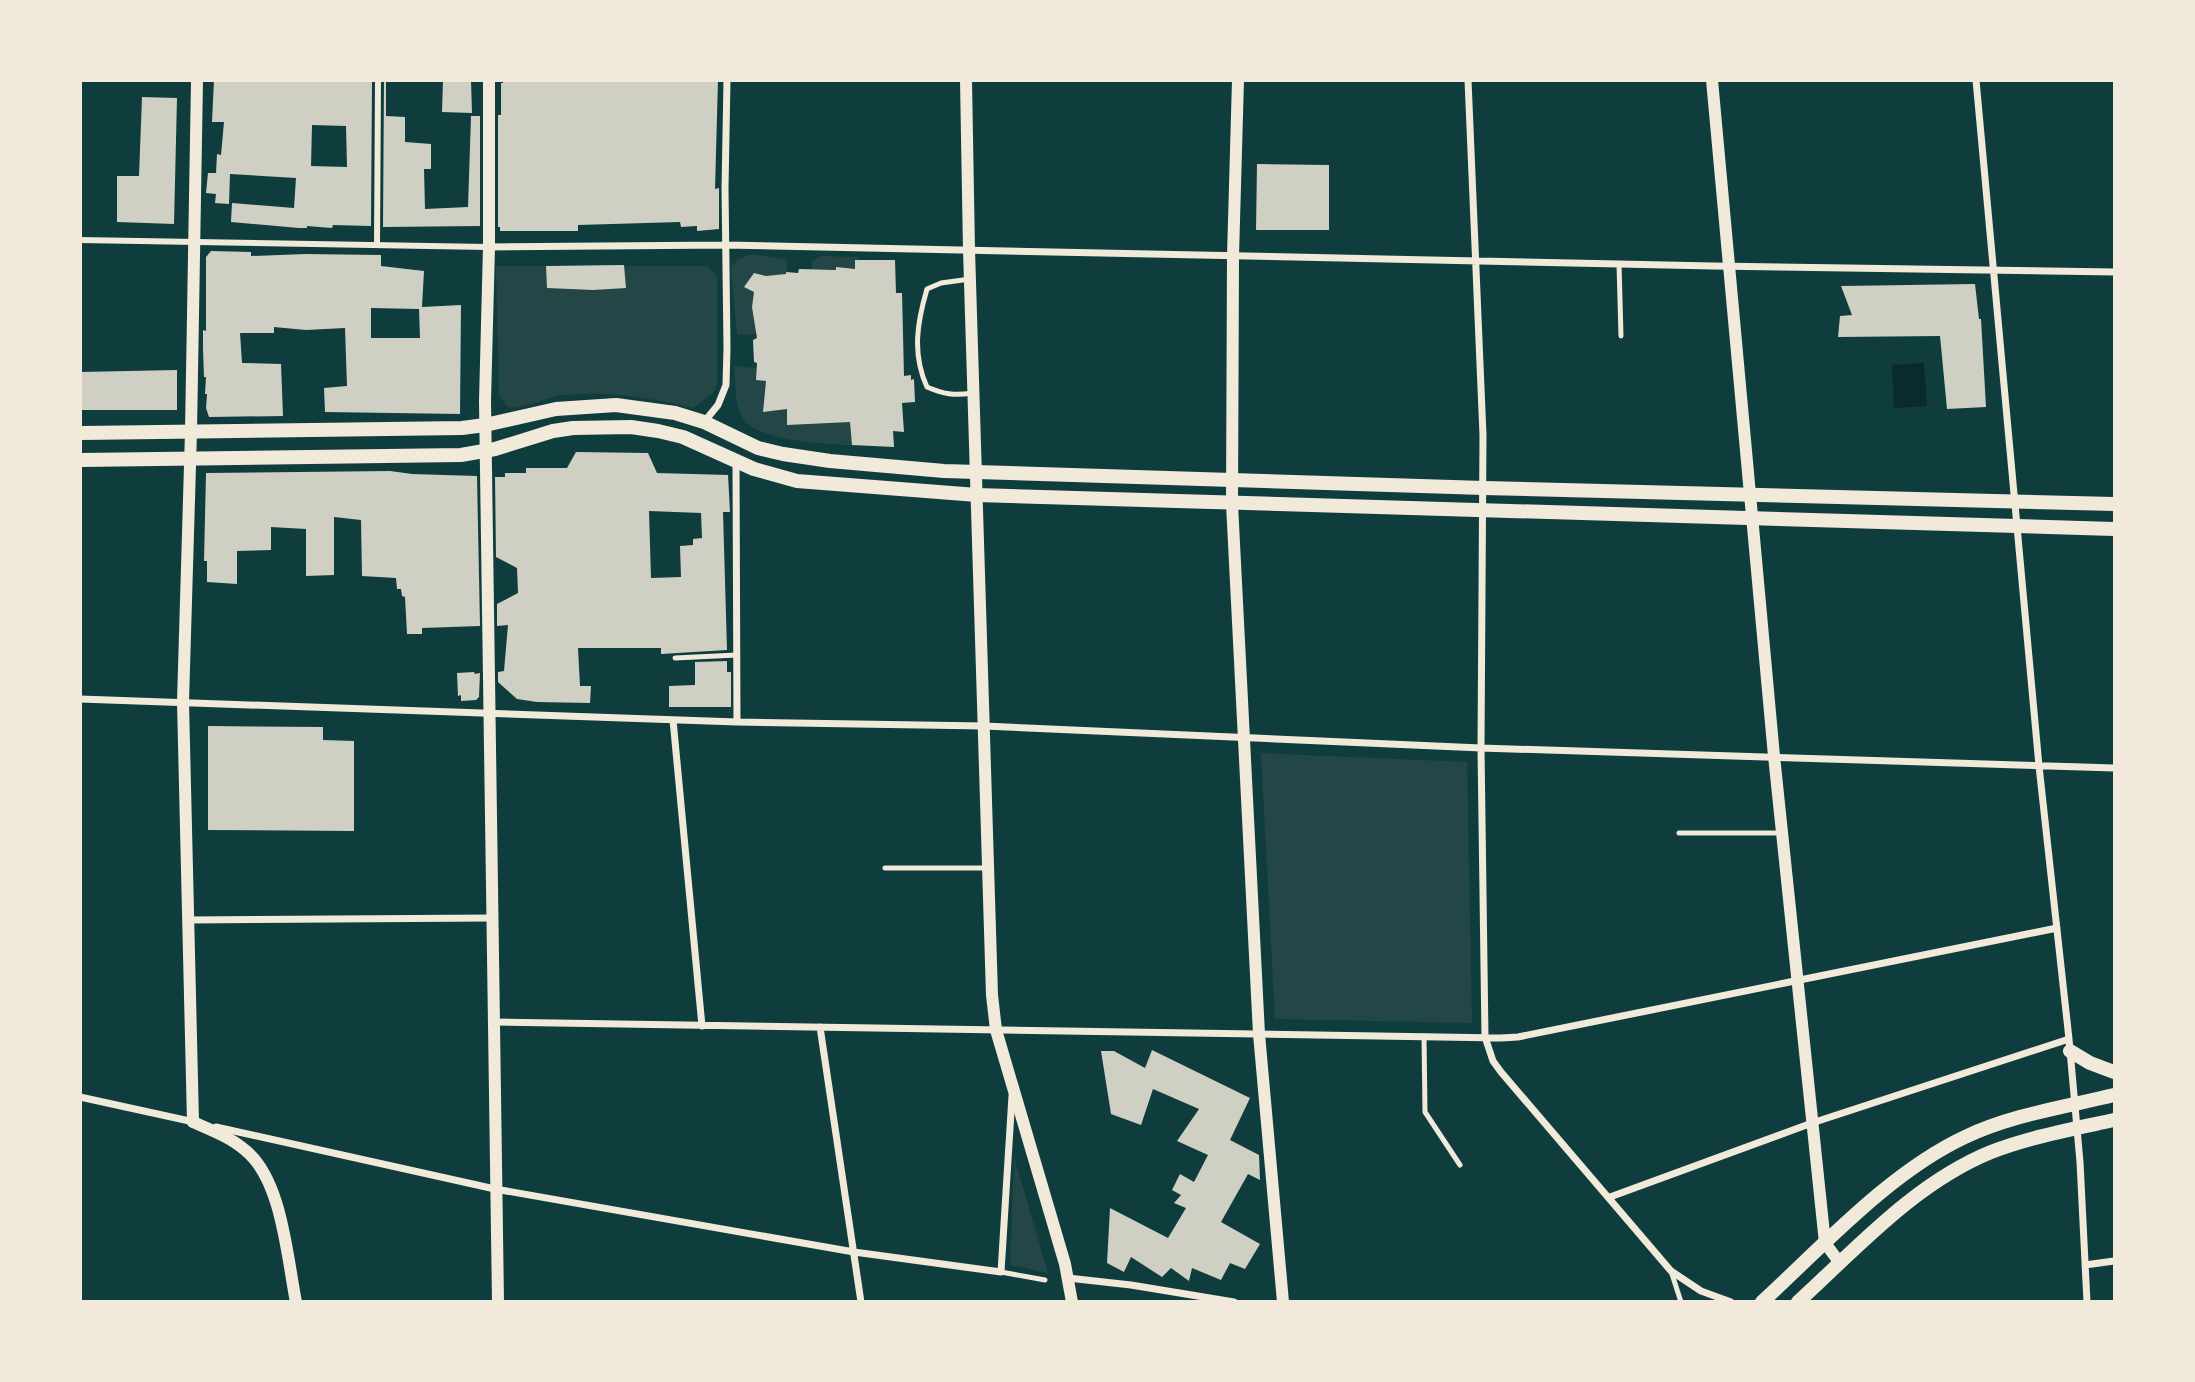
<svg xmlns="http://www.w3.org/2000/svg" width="2195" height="1382" font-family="'PT Sans Narrow',sans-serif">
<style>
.green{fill:#244646}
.water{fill:#0a2a2b}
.building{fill:#cfcfc3;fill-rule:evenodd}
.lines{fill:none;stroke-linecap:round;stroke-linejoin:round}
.service{stroke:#f1e9da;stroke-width:5}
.pedestrian{stroke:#f1e9da;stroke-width:6}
.minor{stroke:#f1e9da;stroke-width:7}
.tertiary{stroke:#f1e9da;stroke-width:12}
.secondary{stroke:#f1e9da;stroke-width:14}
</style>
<rect width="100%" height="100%" fill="#0f3d3e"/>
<path class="green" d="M752,254L787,260V294L766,276L753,274L748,286L744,287L754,292L752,307L769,314L756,334L737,335L731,267L739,259Z
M821,256L858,257V260H855L860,272L836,267V270L818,269L811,274L812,261Z
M496,266H707L717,276V384L712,394L693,408C650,398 609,391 565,395C548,396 521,411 507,407L499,394Z
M734,366L757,368L756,379L766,381L763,409L768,411L787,409L856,421L851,427L852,441L856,442L855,446C826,442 756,444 741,415C734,402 736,381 734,366Z
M1261,753L1467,762L1472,1023L1275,1019Z
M1014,1157L1048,1273L1010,1265Z"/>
<path class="water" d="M1924,363L1927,406L1894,408L1892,365Z"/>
<path class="building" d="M214,80H372L371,226L333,225L332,228L307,226V228H299L231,222L232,203L294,208L296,178L230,174L229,204L215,203L216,194L206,193L208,173H216L217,154L221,155L224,122H212ZM312,125L346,126L347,167L311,166Z
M384,80H386V116L405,117V142L431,144V169H424L425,209L468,207L471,116H480V226L383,227Z
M443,80H471L472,113L442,112Z
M503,80H718L715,189L719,188V229L697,231V226L681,227L680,222L578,225V231H500V227H498V115H501V83H503Z
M142,97L177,98L174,224L117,222V176H139Z
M1257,164L1329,165V230H1256Z
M211,251L251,252V256L305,254L381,255V266L424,271L422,307L461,305L460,414L325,412L324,388L347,386L345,328L306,330L274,327V333H240L242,363L281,364L283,416L209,417L206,408L207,394H205L206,377H204L203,349V330L206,331V257ZM371,308L419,309L420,338H371Z
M855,260H895L896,293H902L904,376L911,375V380L914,379L915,402L902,403L904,432L893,431L894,447L852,445L850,422L787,425V409L763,412L766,381L756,380L757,363L754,362L753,340L757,338L752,307L754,292L744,287L754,273L766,276L786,274V272L798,273L799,269L836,270V267L855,269Z
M624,265L626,288L593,290L547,288L546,266Z
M1975,284L1979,319H1981L1986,407L1947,409L1940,336L1838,337L1840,316L1852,315L1841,286Z
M177,370V410H80V372Z
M576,452L648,453L657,473L728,475L730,512H723L727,650L661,654V648H578L580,686H591L590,703L537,702L517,699L498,682V672L504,671L508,625L497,626V604L518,593L517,568L496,557L495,477H505V473H526V468H567ZM649,511L701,513L702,538L693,539V545L680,546L681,577L651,578Z
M390,471L412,474L477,476L480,626L422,628V634H407L405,597L402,596L401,589H397L396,578L362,576L361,520L334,517V575L306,576V529L271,527V550L237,551V584L207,582V561H204L206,473Z
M727,661V672H731V707H669V686L695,685V662Z
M474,672L475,674L480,673L479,697L476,700L461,701V695L458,696L457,673Z
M208,726L323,727V740L354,741V831L208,830Z
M1152,1050L1250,1098L1230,1140L1259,1155L1260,1180L1248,1174L1221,1222L1260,1244L1245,1269L1230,1263L1221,1280L1192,1268L1189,1281L1171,1268L1162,1277L1131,1257L1124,1272L1107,1263L1110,1208L1168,1238L1186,1208L1174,1203L1181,1195L1172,1190L1180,1174L1194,1182L1208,1155L1177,1141L1199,1109L1153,1089L1141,1125L1111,1114L1101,1051H1114L1145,1068Z"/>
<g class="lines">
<path class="service" d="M1619,264L1621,336
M970,279L941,283L927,289C917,323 912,354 927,387C943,394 955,396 972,393
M675,658L737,655
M1679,833H1781
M885,868H987
M1424,1036L1425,1112L1460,1165
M1671,1271L1681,1302
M1001,1272L1045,1280"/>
<path class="pedestrian" d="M80,240L488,247
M377,245L378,80"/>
<path class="minor" d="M1468,80L1483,435L1481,748L1485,1037L1493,1061L1501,1072L1671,1271L1701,1291L1731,1302
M1976,80L2039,766L2069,1039L2080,1162L2087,1302
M489,247L726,245L1713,266L2114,272
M704,422L718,405L726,385L727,348L725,188L727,80
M736,462L737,722
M80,699L737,722L984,726L1481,748L2114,768
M673,720L702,1026
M188,920L492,918
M494,1022L1501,1038L1518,1037L2057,928
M820,1027L861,1302
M80,1097L194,1122
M216,1127L495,1189L854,1252L1001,1272L1012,1096
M1610,1197L1812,1123L2069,1039
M2085,1265L2114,1261
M1068,1278L1131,1285L1234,1302"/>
<path class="tertiary" d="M197,80L191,432L183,702L193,1122C211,1130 230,1137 245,1150C282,1179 287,1257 296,1302
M489,80V247L485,401L498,1302
M966,80L969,250L992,995L996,1030L1065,1264L1072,1302
M1238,80L1233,256L1232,504L1259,1034L1283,1302
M1712,80L1774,756L1825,1243L1840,1263"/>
<path class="secondary" d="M80,433L462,428L485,425L556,409L616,405L675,413L704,422L758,448L783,454L830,461L944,471L1484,488L2114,504
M80,460L461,455L495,449L553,431L573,428L631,427L658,431L683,437L754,469L797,481L977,495L2114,529
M2070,1051L2090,1063L2114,1072
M1762,1302C1823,1246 1890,1172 1965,1137C2011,1115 2065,1107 2114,1095
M1798,1302C1857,1248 1915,1183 1991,1152C2030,1137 2073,1129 2114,1120"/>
</g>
<rect width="2195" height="1382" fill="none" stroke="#f1e9da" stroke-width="164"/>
</svg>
